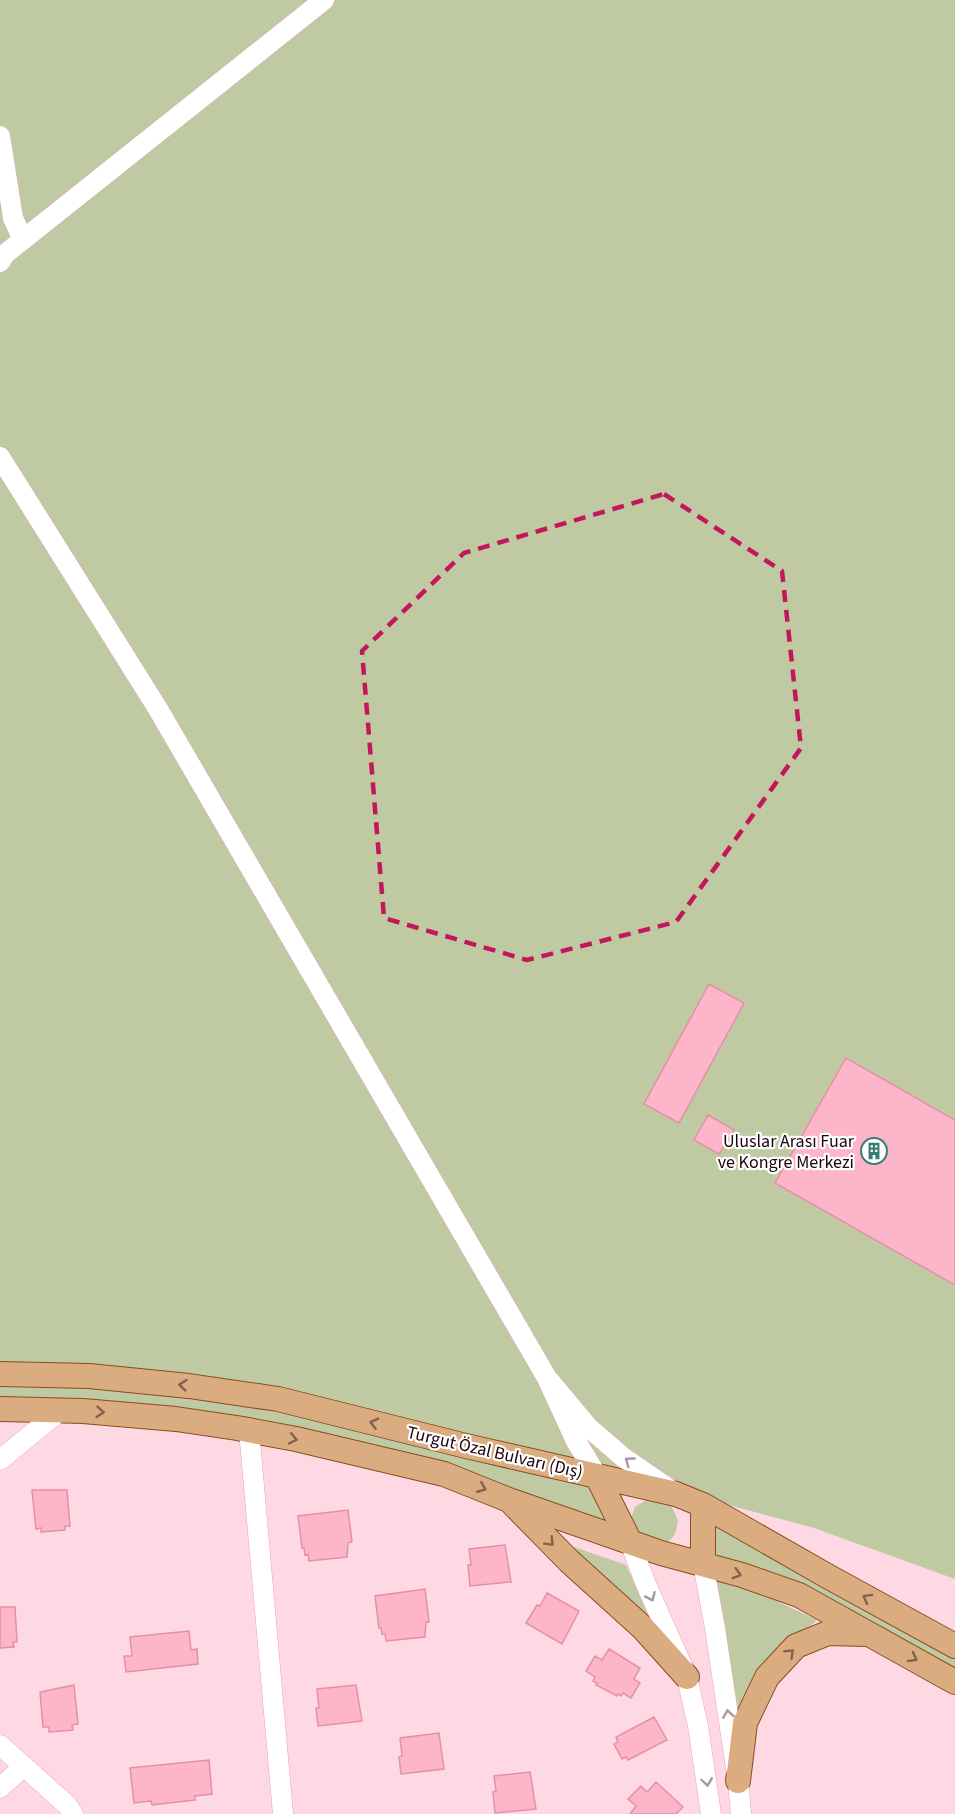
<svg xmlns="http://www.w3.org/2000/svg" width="955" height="1814" font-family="'Source Sans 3',sans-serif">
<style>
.green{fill:#bfcaa2}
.building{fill:#fcb5c9;stroke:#e58fa9;stroke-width:1.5}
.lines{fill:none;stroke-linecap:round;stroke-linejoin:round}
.minor-casing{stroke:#f59fb9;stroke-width:21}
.major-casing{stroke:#894d20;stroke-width:26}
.minor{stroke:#fff;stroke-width:20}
.major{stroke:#daac80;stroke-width:24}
.oneway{stroke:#85604c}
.oneway2{stroke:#a59a9e}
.marked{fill:none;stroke:#c2185b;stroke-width:4.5;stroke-dasharray:12 8;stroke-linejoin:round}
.labels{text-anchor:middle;stroke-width:4.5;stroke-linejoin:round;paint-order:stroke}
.poi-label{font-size:18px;fill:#1e020c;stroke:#fff;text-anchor:end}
.street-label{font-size:18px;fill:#1e020c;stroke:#fff}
</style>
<rect width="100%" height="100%" fill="#fed9e3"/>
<path class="green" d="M0,0H955V1579L814,1528L417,1421L339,1424L594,1486L607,1527L482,1475L289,1429L0,1400V1386L45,1387L0,1382Z
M648,1499L671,1505L678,1520C676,1543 665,1546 645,1545L630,1521L635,1507Z
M714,1524L955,1659V1670L707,1553Z
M557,1541L626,1565L661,1641Z
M713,1579L764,1595L817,1620L760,1674L738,1720Z"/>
<path class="building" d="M709,984L744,1003L679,1123L644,1104Z
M846,1058L955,1120V1285L775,1183Z
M708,1115L734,1130L719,1154L694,1140Z
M32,1490H67L70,1526H65V1530L41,1532V1528L36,1529Z
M348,1510L352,1542L348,1543L347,1557L309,1561L308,1554L305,1555L304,1548H302L298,1516Z
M505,1545L511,1582L470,1586L468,1565H471L469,1549Z
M425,1589L429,1622H426L425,1637L386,1641L385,1634H382L381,1628H379L375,1596Z
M547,1593L579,1611L562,1644L526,1623L537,1605L540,1606Z
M0,1607H15L17,1642H13L14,1647L0,1648Z
M189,1631L191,1650L197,1649L198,1664L126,1672L124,1656H132L130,1637Z
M609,1649L640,1668L634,1679L640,1683L631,1698L623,1693L621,1696L618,1694L617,1696L596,1685L597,1683L593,1681L595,1677L586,1671L595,1656L602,1660Z
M74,1685L78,1724L72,1725L73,1730L49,1732V1727H43L40,1692Z
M356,1685L362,1721L318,1726L316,1708H319L317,1689Z
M654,1717L667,1740L628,1760L626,1757L622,1759L614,1744L618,1742L616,1737Z
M439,1733L444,1769L401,1774L399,1757L402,1756L400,1738Z
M209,1760L212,1794L195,1796V1800L152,1805L151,1801L134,1803L130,1768Z
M530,1772L536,1809L495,1813L493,1792L496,1791L494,1776Z
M656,1782L683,1807L676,1814H630L636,1806L628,1799L641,1786L647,1792Z"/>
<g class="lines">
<defs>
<path id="minor" d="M0,136L13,218L23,240
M0,262L5,254L324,0
M0,457L158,709L547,1378
M249,1430L283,1814
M0,1460L61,1410
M597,1476L576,1441L547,1378L588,1427L624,1458L672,1491
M630,1542L645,1582L687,1677L698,1726L711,1814
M703,1564L715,1628L738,1781L741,1814
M0,1745L67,1805L73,1814
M0,1788L24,1766"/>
<path id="major" d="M0,1374L89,1376L189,1386L278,1399L466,1446L676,1494L703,1505L829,1577L955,1646
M0,1409L83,1411L176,1419L237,1428L296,1439L444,1474L509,1500L661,1553L742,1575L799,1595L955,1682
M597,1476L630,1542
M513,1504L569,1561L643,1628L687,1677
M703,1564V1505
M738,1781L745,1723L767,1677L796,1646L828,1633L867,1634"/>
</defs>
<use href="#minor" class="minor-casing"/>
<use href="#major" class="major-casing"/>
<use href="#minor" class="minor"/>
<use href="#major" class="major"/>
</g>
<defs><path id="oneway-chevron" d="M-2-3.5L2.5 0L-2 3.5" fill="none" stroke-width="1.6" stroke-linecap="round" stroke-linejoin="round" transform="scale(1.5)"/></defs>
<g class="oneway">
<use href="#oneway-chevron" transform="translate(183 1385) rotate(-174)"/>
<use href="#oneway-chevron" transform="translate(100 1412) rotate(5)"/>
<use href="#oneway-chevron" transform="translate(374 1423) rotate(-166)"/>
<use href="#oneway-chevron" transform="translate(293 1439) rotate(12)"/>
<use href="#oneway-chevron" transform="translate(482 1488) rotate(22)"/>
<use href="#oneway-chevron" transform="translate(550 1542) rotate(45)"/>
<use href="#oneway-chevron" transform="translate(737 1574) rotate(16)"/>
<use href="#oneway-chevron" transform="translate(867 1598) rotate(-151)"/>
<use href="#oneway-chevron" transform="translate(790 1653) rotate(-45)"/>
<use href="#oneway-chevron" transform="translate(913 1658) rotate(29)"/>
</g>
<g class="oneway2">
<use href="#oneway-chevron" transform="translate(629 1461) rotate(-144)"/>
<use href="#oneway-chevron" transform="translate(651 1597) rotate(66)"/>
<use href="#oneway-chevron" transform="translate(728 1714) rotate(-99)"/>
<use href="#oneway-chevron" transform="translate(707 1782) rotate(82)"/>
</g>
<path class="marked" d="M664,494L782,571L801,748L676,922L527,960L384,918L362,651L464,553Z"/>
<defs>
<symbol id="building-ring" viewBox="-11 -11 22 22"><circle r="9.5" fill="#fff" stroke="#3a7e72" stroke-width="1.5"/><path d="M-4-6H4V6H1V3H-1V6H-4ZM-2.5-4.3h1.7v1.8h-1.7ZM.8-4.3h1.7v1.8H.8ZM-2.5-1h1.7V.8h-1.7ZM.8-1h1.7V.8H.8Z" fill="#3a7e72"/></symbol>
</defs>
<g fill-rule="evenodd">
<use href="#building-ring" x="859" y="1136" width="30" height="30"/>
</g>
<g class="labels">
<g class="poi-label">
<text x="854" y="1147">Uluslar Arası Fuar<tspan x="854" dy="21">ve Kongre Merkezi</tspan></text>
</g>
<g class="street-label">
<text transform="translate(495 1452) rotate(13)" y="6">Turgut Özal Bulvarı (Dış)</text>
</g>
</g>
</svg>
